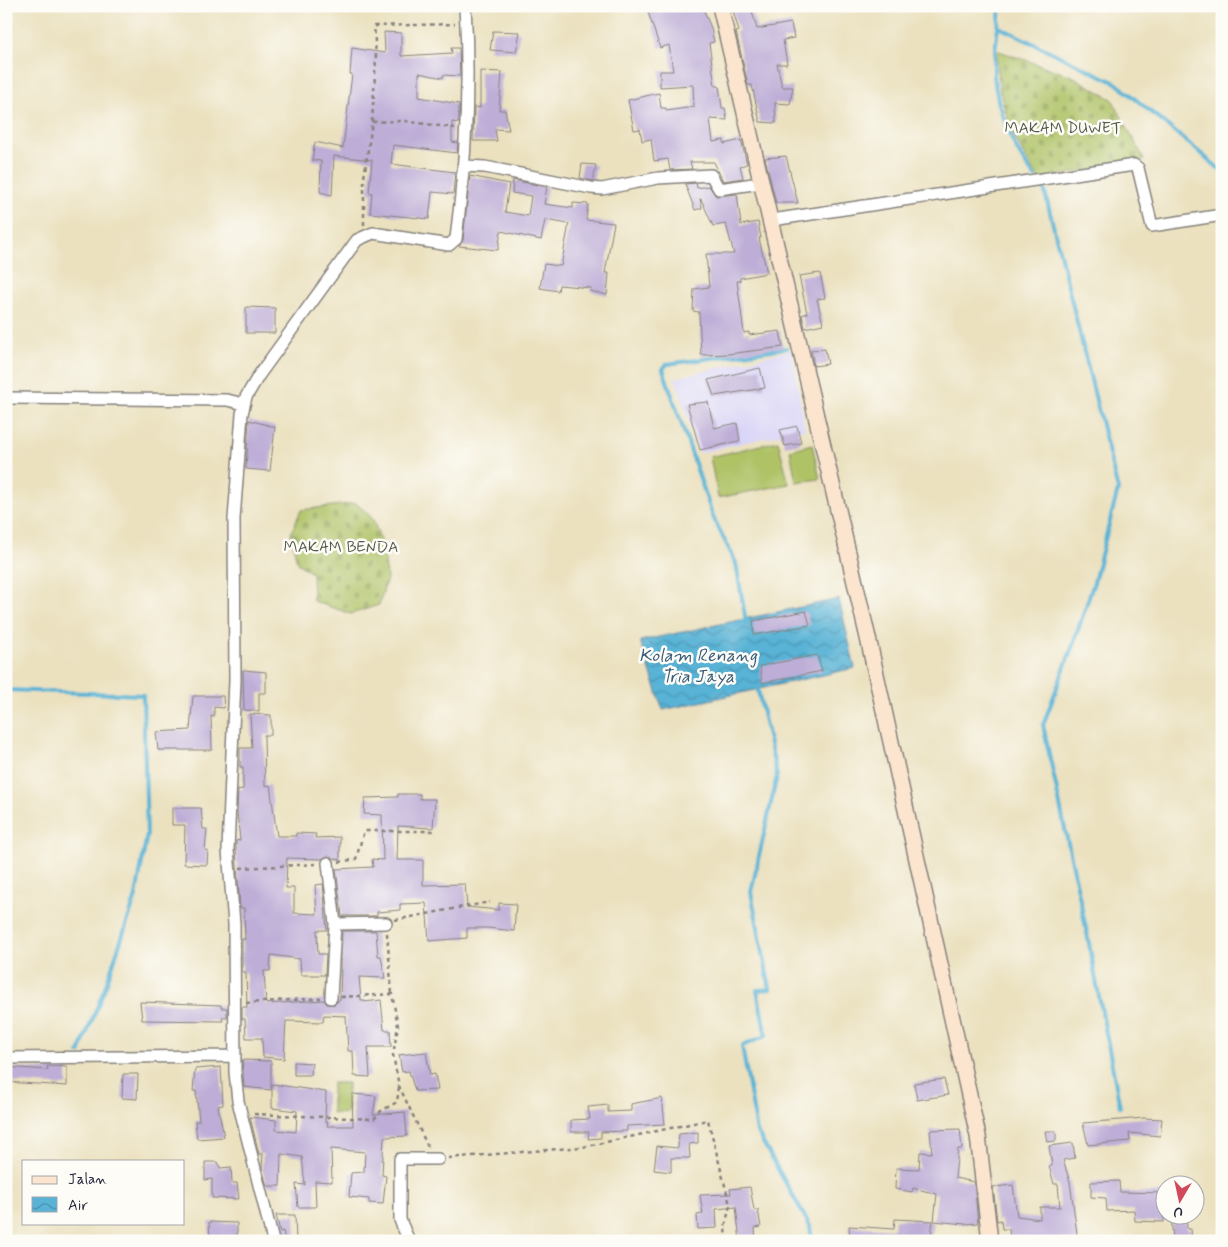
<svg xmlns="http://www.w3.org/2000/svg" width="1228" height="1247" font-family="Mynerve,sans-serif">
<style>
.built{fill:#dad6f7}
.cemetery{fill:url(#cemetery-stones);stroke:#687250}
.pitch{fill:#afc266;stroke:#687250}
.water{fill:url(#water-waves);stroke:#3d6a88}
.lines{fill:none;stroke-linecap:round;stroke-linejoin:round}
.stream{stroke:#58b3d6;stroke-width:4}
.building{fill:#bdadd7}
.street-casing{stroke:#86827d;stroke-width:14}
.secondary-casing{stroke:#86827d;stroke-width:18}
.path{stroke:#86827d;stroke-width:2.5;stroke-dasharray:4 4;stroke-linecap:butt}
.street{stroke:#fff;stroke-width:11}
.secondary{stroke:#fbe5cf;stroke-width:15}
.labels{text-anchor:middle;stroke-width:5;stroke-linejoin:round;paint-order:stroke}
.park-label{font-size:16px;fill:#535a4a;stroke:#fdfcf7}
.water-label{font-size:18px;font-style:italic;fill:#385c79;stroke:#fdfcf7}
</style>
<defs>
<pattern id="cemetery-stones" width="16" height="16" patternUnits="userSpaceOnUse" patternTransform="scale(1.25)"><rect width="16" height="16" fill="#afc266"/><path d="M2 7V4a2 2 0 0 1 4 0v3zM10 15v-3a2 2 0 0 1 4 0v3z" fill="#96a659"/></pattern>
<pattern id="water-waves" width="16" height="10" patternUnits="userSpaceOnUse" patternTransform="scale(1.25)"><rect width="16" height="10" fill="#58b3d6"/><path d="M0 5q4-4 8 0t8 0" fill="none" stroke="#4891af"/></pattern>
</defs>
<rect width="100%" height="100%" fill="#fdfcf7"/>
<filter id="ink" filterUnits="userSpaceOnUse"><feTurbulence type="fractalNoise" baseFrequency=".02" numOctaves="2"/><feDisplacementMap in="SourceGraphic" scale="10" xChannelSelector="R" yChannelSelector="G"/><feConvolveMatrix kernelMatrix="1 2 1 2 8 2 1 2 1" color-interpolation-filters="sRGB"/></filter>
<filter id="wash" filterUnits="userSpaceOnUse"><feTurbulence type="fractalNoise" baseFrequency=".0096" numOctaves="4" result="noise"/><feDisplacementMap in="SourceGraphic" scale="20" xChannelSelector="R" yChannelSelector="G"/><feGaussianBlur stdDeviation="1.12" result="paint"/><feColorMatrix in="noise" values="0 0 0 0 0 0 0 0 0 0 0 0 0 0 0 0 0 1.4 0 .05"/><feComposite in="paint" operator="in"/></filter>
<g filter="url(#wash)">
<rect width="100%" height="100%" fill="#ebe1bf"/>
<path class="built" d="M792,350L805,429L699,453L675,378Z"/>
<path class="cemetery" d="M996,50L1072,76L1112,99L1144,159L1038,180L1011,131L1000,92Z
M356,503L373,519L384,551L387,579L379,605L351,614L313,601L312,573L297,563L291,533L301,510Z"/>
<path class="pitch" d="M778,441L789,484L718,498L710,457Z
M812,444L820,479L796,482L790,450Z
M332,1083H348L347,1114L332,1113Z"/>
<path class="water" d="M839,599L855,668L663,710L640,641Z"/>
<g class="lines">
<path class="stream" d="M1000,6C999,29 993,52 994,75C997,110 1013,150 1035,177
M999,27L1116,83L1222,171
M1039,182L1044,188L1118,490L1094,582L1073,645L1043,725L1087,933L1120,1107
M746,622L736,563L713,517L663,369L667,364L787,348
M757,686L777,776L751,892L770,989L757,990L766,1036L742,1046L757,1132L810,1226L812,1241
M6,690L143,695L147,834L136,896L106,985L79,1053"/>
</g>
<g id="blocks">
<path class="building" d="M671,6H702L711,28L714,42L709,43L715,86H719L722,108H725L727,120L710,119L713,142L724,140V144L741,140L747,164L740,166L743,178L723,181L714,162H690L692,169L670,170L668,159L654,161L651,139L642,141L640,129L634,130L628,100L659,93L661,108H666V111L694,107L693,85L660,87V71H673L669,45L660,48L648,12Z
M751,8L757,29L791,23L794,38L783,40L787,64H777L782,87H793L790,104L775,103L776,123L760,122L752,85H748L736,32L739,31L733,11Z
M493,31L520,32L516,52L490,50Z
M384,32L401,33V56L452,53L451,48H459L460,76L443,75V78L419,73V97L459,104V123L452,122V142L458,143L457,153L393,145L391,164L455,172L453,194L432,192L429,219L370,213L372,193L369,192L372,160L334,156L332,195L320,192L321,161L312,160L315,142L343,148L352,74H350L352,48L385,53Z
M480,71L502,72L499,110H505L509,130L495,129L497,141H473L474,107L480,108Z
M786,156L798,203H776L765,158Z
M582,164L596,165L593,181L580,178Z
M470,176L509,184L505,212L528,216L531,196L512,193L513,180L547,187L544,204L573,208V203L588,204L586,220L614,223L605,273H609L607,295L590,291L591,288L559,285L558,291L540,288L544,264L561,266L569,224L545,220L541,240L501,231L498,250L459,246L463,240Z
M696,183L697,188L709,186L716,196L737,194L741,225L758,222L761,238H759L767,273L740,278V281H737L744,333L749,332V335L780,331L783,347L728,354L701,355L699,312L693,311L694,289L709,287L706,254H734L726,224L713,226L701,199H700L702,208L695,210L685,184Z
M820,273L825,298L817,299L823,324L805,328L802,315L807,313L799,276Z
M246,307L275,308V333H246Z
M825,349L828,364L814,366L811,350Z
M760,368L765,388L714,396L708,380Z
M708,402L714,428L737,423L740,441L700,450L687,404Z
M249,420L275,427L270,471L246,469Z
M797,426L801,443L785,446L780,430Z
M806,611L810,625L754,635L753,621Z
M817,655L822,671L762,683L760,666Z
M243,670L266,672V693H259V711L244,710Z
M193,696H223L224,708L214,707V717L211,716L212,750H158L156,732L190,730Z
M250,714L271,715V735H264L265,786L270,785L277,836H296V833L316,834L315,838L340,837V860L328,856L322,859L287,858L286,888H294V913L317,914L315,885L323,884L327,930H317L318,954H326L325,975H301L300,959L271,955L270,971H264L266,1004L324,1000L327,1004H335L340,999L342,931H376L378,956H381L385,978L359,977L361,1000H364V1002L381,1000L384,1030H390L391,1047H368L370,1077L354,1076L353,1051H348L346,1016L324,1015L323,1022L286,1021L284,1059L263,1057L262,1038H246L245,1019H242V1007H247L246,972H242V939H245L244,908H240L236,850V841L240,840L237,812L238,790L243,789V767H240V748H252Z
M398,794H420V799H435L433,828L398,826L397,860H423V885L465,884L467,907L499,910V903L516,904L514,931L488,928H467V938L429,941L426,903L400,904V910L377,912V916H342L336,869L373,867L372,859L383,860L382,815L364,814L365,798L398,797Z
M172,808H201L203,829H207L205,850L208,851L207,865L184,864L185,825H172Z
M140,1002L221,1005V1008H227V1017H222L223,1021L142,1020Z
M426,1052L430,1075L435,1074L438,1090L415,1091L409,1071L402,1072L399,1055Z
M242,1060L271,1061V1090L244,1087Z
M294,1062L312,1063L311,1075H294Z
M47,1066L67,1067V1086L6,1082V1067L48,1070Z
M221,1067L223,1105L218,1106L224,1137L197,1139L195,1121H199L196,1091H193L195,1069Z
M123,1074H138L137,1099L122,1098Z
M944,1079L948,1095L917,1100L914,1083Z
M272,1084L326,1092L325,1122H328L327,1126H353L352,1094L376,1096L373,1115L405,1112L407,1136L384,1137L382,1175L386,1176L383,1204L369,1203V1199L349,1197L351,1173L364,1172L365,1152L331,1149L332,1182L315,1181L316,1207H298L296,1184L305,1185L302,1157L281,1154L280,1186H267L262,1168L263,1154H259L250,1117L276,1120V1130L296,1132L297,1111L272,1108Z
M662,1098L665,1124L627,1126V1131L601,1132V1138L588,1139L589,1132H571V1120L590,1119L588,1107L608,1105V1112L631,1111V1104Z
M1144,1118L1162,1119L1160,1136L1129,1133L1130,1141L1088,1145L1083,1123Z
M960,1129L962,1149H958L955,1178L974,1182L978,1223L965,1224L934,1221L937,1194L913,1188L912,1192L895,1189L896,1168L919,1169L920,1152L932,1153L930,1130Z
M1045,1131H1056V1141L1047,1142Z
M698,1132V1143L689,1144L690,1158H671V1172L654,1170L657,1146L678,1148L679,1134Z
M1073,1143L1075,1158L1063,1160L1070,1182L1078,1241H1010L1009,1229H1002L1001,1220L997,1221L993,1187L1013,1185L1017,1216L1040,1219V1207H1060L1058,1184H1054L1049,1166H1052L1049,1146Z
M205,1162H218L220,1168L231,1167L232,1183H237L239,1199L212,1198V1179L205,1180Z
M1119,1181L1120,1192L1164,1193V1222L1135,1221L1134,1210L1107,1211L1106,1198L1091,1197V1182Z
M750,1187L754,1210H758L761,1227L755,1228L756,1241H740L736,1207L716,1209L717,1228L698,1229L697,1215L703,1214L700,1195L731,1194L730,1189Z
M1171,1214H1186L1187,1229H1191L1192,1241H1173Z
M276,1215H295L296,1241H285L283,1231L280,1232Z
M895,1219L933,1221L930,1241L879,1238V1241H850L849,1226L894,1229Z
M209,1222L237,1223V1241H210Z"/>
</g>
</g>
<g filter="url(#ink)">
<use href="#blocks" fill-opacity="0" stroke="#86827d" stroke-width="1"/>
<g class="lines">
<defs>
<path id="street" d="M465,166L485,167L591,188L602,189L658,178L711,175L719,189L760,183
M772,220L1134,165L1138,168L1152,226L1222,215
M6,398L227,400L244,404
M328,863L335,924L331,998
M335,924L386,923
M6,1058L235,1056
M273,1241L238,1101L235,1072L234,924L228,850L235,680L234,519L242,414L246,397L259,375L357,240L373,233L449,245L456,239C466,161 470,84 465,6
M409,1241L400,1220V1159H438"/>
<path id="secondary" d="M720,6L868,638L978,1136L990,1241"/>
</defs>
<use href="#street" class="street-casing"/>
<use href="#secondary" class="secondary-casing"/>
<path class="path" d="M372,122L376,58L374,26L455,24
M364,225V178L372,122L404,121L455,128
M339,862L356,859L364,831H436
M240,868L317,864
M395,920L490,902
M387,933L392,994
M341,997L392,994L398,1026L393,1055L399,1086L428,1147
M246,1003L321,998
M254,1114L374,1119L381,1111L397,1102L399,1087
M448,1158L583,1147L708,1120L730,1205L725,1227L726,1241"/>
<use href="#street" class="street"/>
<use href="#secondary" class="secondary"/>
</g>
</g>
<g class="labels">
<g class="park-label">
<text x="1063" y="133">MAKAM DUWET</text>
<text x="341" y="552">MAKAM BENDA</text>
</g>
<g class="water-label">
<text x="698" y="661">Kolam Renang<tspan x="698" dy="21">Tria Jaya</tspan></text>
</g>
</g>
<rect width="1228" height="1247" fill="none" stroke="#fdfcf7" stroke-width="25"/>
<rect x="22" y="1160" width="162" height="65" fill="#fdfcf7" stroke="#a5a5ac"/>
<rect x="32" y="1176" width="25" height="8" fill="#fbe5cf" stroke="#a5a5ac"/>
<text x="68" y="1184" font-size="15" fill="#22223b">Jalan</text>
<rect x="32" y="1197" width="25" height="15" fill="url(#water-waves)" stroke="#a5a5ac"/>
<text x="68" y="1210" font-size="15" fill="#22223b">Air</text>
<g transform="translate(1180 1200) rotate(189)"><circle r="24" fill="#fdfcf7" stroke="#a5a5ac"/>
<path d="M0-4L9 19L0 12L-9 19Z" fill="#d1495b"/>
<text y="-8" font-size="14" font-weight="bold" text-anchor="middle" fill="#22223b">U</text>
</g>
</svg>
